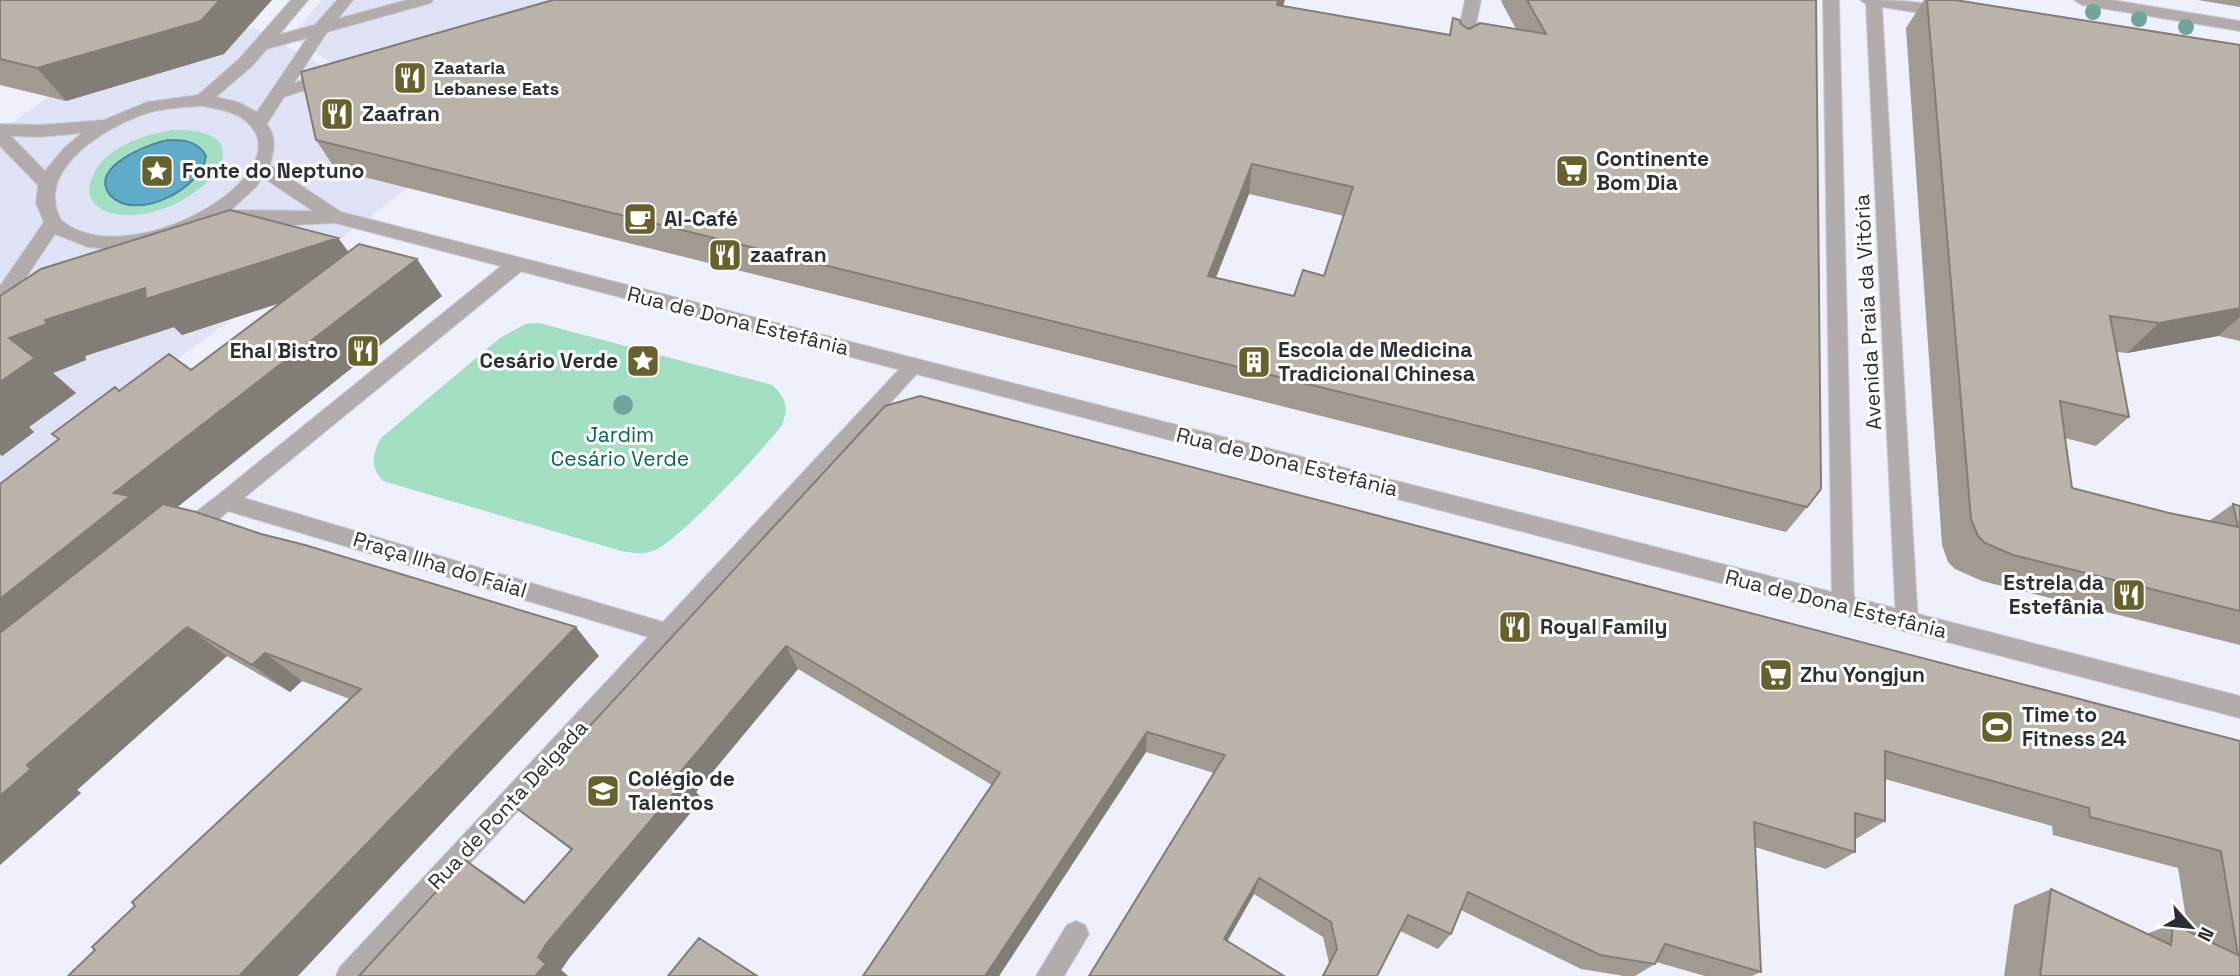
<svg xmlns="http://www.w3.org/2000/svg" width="2240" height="976" font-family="'Space Grotesk',sans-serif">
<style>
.built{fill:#dfe1f4}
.green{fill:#a1dec2;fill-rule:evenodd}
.water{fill:#5facc9;stroke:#50869c;stroke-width:2}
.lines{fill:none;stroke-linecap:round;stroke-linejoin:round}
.service-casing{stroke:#caccd7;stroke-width:2}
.minor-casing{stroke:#caccd7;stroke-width:2}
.tertiary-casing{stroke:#caccd7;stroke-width:2}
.service{fill:#b2abab;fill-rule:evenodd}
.minor{fill:#b2abab;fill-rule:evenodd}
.tertiary{fill:#b2abab;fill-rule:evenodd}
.tree{fill:#70a499}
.wall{fill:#a09a91;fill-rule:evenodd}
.shaded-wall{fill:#827d76}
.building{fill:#bab3a9;stroke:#827d76;stroke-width:2;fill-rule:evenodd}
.labels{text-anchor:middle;stroke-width:6;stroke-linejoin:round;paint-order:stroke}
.far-poi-label{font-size:18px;font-weight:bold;fill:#2d2e33;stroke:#fff;text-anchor:start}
.poi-label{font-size:21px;font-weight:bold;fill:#2d2e33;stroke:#fff;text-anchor:start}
.street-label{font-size:21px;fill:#2d2e33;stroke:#fff}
.park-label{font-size:21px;fill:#096749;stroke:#fff}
</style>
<rect width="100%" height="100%" fill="#edeffb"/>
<path class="built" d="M322,0H927L466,145L0,491V131L111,54L254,28L446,134L290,37Z"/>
<path class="green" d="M172,130C274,127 203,211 134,215C121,216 104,214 94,203C88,196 88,186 92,178C104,147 143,135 172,130ZM138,149L161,200L130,203L110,195C100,173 121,159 138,149Z
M539,323L772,385C786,397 789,408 782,425C764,449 678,542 653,551C642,555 632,553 621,551L383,481C370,466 372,455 381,438L500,338L525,324Z"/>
<path class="water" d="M168,140C184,140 198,141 206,156C202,189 135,223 110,195C87,167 151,143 168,140Z"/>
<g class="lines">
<defs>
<path id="service" d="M1465,0H1481L1470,52L1462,57L1454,52Z"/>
<path id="minor" d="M291,0H308L267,49H255L253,45L255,41Z
M337,0H353L326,34H314L312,30L314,26Z
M1823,0H1839L1854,604L1851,611L1843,614L1835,611L1832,604Z
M1860,0C1880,0 1940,0 1953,12L1945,17L1882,7L1918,622L1915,629L1907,632L1899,629L1896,622L1866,4Z
M2074,0H2112L2240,21V31L2082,5Z
M517,257L524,259L526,264L524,269L244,498L663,622L907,361L914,358L921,361L924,366L367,976H336L340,967L648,637L228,511C215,522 197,545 179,539L176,532L179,525L218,495L510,259Z
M1076,921L1085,925L1089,934L1064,976H1036L1067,925Z"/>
<path id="tertiary" d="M407,0H433L431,3L327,32L294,83L331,71L339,76L337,80L284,97L267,124C277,137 274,150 270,165L341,212L2240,696V718L335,223L275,226L214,223L167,241L119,250L88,247L55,234L7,306L0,308V286L44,222L36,203L38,185L0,146V124L40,125L104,120L147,102L198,95L239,59L255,41ZM307,38L257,112L238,102L216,97L251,67L267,49ZM202,106C217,109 235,111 247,122C305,175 127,276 61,220C34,169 107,126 148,113C166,108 184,107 202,106ZM82,133L64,148L45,171L11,136L40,137ZM262,177L313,211L231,210L256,187Z"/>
</defs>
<use href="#service" class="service-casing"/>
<use href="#minor" class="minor-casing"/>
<use href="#tertiary" class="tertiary-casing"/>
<use href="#service" class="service"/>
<use href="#minor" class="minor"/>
<use href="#tertiary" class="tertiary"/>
</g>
<g class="tree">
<circle cx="2093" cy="12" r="8"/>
<circle cx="2139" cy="19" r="8"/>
<circle cx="2186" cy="27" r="8"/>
<circle cx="623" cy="405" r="10"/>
</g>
<path class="wall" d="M0,0L224,54L66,101L0,85Z
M1502,0H1816L1807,507L1786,532L336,170L316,140L1283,6L1449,35L1461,24L1469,29H1516L1501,1ZM1249,194L1344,216L1324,276L1294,296L1216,278Z
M1924,0H1955L2240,45V341L2218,336L2127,353L2116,352L2129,417L2096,446L2065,438L2072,488L2169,513L2209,521L2233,504L2240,506V645L1982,581L1955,569L1948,562L1942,545L1906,28Z
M2198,0H2240V7Z
M338,238L348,252L442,296L177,507L599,656L95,950L135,906L350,699L302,681L290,692L227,656L77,790L81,793L0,865L59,439L119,391L191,370L280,303L182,335L174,327L85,356L86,360L53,373L76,393L29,427L34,432L2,456L0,454V296Z
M885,406L2240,741V976H2004L2014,905L2051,889L2146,934L2173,924L2188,931L2178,868L2053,835L2052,826L1885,779V821L1856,839H1855V852L1826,869L1755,847L1761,972L1752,976H1705L1656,962L1655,964L1635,976H1624L1581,969L1461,910L1451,934L1438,949L1400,931L1377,976H1322L1329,963L1323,937L1254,894L1089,976L1214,773L1146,752L999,976H863L992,785L798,669L696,792L702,799L570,957L561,970L568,976H359L491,877L525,902L571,850L515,807Z"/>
<path class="shaded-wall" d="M220,0H272L224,54L66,101L37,68Z
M1278,0H1285L1273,36L1277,5Z
M1252,164L1249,194L1205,304L1208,276Z
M338,238L366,275L182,335L174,327L85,356L86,360L53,373L76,393L29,427L34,432L2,456L0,454V382L9,338L45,320L145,288Z
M417,259L442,296L160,521L0,667V599L114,493Z
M2240,308V317L2218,336L2127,353L2159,323Z
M187,627L227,656L77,790L81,793L0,865V796L27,765Z
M576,627L599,656L298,976H239Z
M786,646L798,669L696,792L702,799L570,957L561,970L568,976H535L538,957L547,943L678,775Z
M265,653L302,681L290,692L252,665Z
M1147,732L1146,752L999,976H985Z
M465,860L491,877L548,919L524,903Z
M1259,878L1254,894L1220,954L1224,939Z"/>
<path class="building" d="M0,0H220L201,21L37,68L0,59Z
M553,0H1278L1277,5L1450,35L1453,18L1460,20L1461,24L1469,29L1480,23L1546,34L1527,0H1816L1821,489L1807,507L316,140L301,72ZM1252,164L1353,187L1324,276L1303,270L1294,296L1208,276Z
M1927,0H1955L2240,45V308L2159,323L2110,316L2129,417L2060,401L2072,488L2169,513L2238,527L2233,504L2240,506V611L2013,555L1985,543L1978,536L1971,519Z
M230,210L338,238L146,299L145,288L45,320L47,324L9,338L35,358L0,382V296L41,269Z
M359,244L417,259L114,493L130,496L0,599V484L59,439L52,434L115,387L119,391L169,354L191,370Z
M920,396L2240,741V976H2040L2051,889L2171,945L2173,924L2238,955L2221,851L2090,817L2089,808L1885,751V821L1855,813V852L1754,822L1761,972L1665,944L1655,964L1600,955L1468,892L1451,934L1408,915L1377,976H1323L1337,949L1331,922L1259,878L1224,939L1284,976H1089L1225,755L1147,732L985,976H863L1000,773L786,646L678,775L685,780L547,943L538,957L546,964L535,976H359L465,860L524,903L572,849L515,807L885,406Z
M163,504L196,512L261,534L305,545L576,627L239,976H68L95,950L92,947L135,906L132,902L361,689L265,653L252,665L187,627L27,765L31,769L0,796V633Z
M699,938L757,976H668Z"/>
<defs>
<symbol id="restaurant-square" viewBox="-11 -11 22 22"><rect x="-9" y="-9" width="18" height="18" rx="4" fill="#67612d" stroke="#fff"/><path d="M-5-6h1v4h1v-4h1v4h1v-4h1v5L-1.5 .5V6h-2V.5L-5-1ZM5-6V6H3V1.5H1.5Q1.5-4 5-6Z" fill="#fff"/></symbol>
<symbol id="sight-square" viewBox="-11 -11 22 22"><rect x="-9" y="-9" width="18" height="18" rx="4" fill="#67612d" stroke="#fff"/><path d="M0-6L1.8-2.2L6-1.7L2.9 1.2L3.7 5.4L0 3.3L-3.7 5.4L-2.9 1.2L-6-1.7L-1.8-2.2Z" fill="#fff"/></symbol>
<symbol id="supermarket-square" viewBox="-11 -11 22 22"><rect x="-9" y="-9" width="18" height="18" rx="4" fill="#67612d" stroke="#fff"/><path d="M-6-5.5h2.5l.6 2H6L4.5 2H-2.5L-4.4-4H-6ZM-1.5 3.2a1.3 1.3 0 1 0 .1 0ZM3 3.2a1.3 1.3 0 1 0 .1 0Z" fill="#fff"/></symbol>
<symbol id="cafe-square" viewBox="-11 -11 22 22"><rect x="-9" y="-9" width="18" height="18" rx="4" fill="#67612d" stroke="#fff"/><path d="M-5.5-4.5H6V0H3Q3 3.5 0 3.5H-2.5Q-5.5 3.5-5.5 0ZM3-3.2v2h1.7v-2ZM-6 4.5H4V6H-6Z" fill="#fff"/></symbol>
<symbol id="building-square" viewBox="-11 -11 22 22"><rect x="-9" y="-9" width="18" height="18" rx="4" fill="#67612d" stroke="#fff"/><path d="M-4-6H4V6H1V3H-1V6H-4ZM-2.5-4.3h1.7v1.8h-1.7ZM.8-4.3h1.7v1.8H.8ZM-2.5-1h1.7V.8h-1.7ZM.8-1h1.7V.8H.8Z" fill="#fff"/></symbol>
<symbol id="stadium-square" viewBox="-11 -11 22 22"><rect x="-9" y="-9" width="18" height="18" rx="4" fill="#67612d" stroke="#fff"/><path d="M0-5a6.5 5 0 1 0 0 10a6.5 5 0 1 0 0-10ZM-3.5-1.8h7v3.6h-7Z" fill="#fff"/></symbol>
<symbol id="school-square" viewBox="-11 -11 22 22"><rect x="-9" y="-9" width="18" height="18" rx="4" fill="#67612d" stroke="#fff"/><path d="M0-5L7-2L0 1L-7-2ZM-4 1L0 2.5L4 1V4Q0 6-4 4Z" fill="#fff"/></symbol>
</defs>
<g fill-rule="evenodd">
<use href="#restaurant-square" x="391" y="59" width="38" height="38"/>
<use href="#restaurant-square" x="318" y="95" width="38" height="38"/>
<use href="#sight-square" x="138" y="152" width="38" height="38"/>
<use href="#supermarket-square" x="1553" y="152" width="38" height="38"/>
<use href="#cafe-square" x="621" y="200" width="38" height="38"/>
<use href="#restaurant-square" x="706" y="236" width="38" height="38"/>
<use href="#restaurant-square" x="344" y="332" width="38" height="38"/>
<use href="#sight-square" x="624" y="342" width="38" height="38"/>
<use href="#building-square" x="1235" y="343" width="38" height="38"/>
<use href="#restaurant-square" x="2110" y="576" width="38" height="38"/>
<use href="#restaurant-square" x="1496" y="608" width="38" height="38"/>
<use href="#supermarket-square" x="1757" y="656" width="38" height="38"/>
<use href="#stadium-square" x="1978" y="708" width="38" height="38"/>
<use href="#school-square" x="584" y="772" width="38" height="38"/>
</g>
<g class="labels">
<g class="far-poi-label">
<text x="434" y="74">Zaataria<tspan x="434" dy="21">Lebanese Eats</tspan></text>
</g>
<g class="poi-label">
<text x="362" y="121">Zaafran</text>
<text x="1596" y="166">Continente<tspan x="1596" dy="24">Bom Dia</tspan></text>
<text x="182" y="178">Fonte do Neptuno</text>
<text x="664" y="226">Al-Café</text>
<text x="750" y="262">zaafran</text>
<text x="1278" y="357">Escola de Medicina<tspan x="1278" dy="24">Tradicional Chinesa</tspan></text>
<text x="338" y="358" text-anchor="end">Ehal Bistro</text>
<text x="618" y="368" text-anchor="end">Cesário Verde</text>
<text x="2104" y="590" text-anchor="end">Estrela da<tspan x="2104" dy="24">Estefânia</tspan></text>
<text x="1540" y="634">Royal Family</text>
<text x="1800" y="682">Zhu Yongjun</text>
<text x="2022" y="722">Time to<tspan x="2022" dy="24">Fitness 24</tspan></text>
<text x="628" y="786">Colégio de<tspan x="628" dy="24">Talentos</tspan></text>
</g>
<g class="street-label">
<text transform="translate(1868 312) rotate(-93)" y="7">Avenida Praia da Vitória</text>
<text transform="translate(738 321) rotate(14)" y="7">Rua de Dona Estefânia</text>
<text transform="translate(1287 462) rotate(14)" y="7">Rua de Dona Estefânia</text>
<text transform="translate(440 565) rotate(17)" y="7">Praça Ilha do Faial</text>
<text transform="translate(1836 604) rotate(14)" y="7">Rua de Dona Estefânia</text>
<text transform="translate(508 805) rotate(-47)" y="7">Rua de Ponta Delgada</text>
</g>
<g class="park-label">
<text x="620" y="442">Jardim<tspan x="620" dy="24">Cesário Verde</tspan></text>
</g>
</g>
<g transform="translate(2191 927) rotate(117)" stroke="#ffffff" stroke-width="5" paint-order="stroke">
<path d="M0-5L12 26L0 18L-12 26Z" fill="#2d2e33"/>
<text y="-10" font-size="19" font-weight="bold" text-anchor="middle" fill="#2d2e33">N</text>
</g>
</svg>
